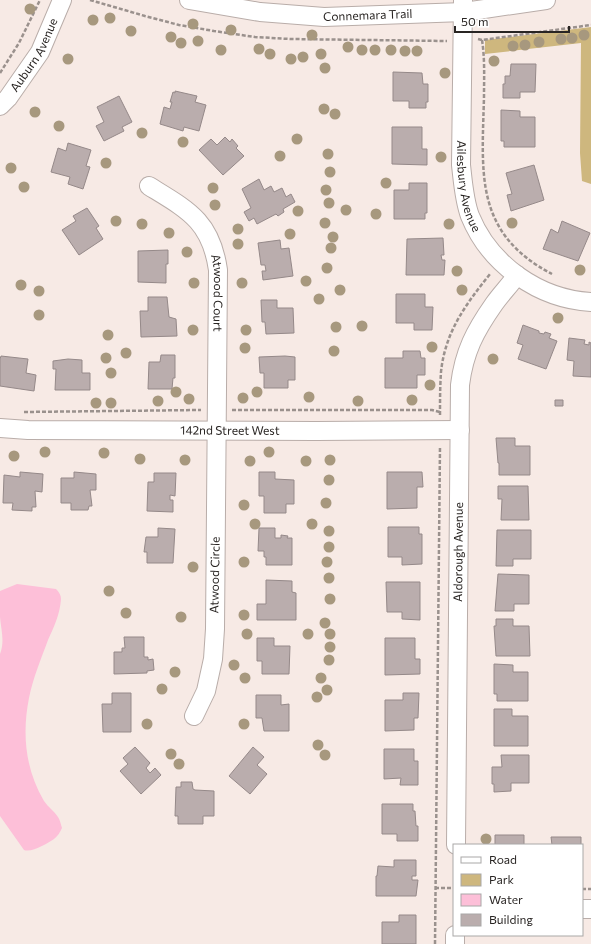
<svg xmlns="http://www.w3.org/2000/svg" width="591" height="944" font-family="Commissioner,sans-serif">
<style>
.green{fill:#ceb77e}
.water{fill:#fdbfd8}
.building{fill:#baadad;stroke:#958989}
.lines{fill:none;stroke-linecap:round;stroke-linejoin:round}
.minor-casing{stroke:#b9ada9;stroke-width:20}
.path{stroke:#9a918d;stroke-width:2.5;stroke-dasharray:4 2;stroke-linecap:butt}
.minor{stroke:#fff;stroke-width:18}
.tree{fill:#a7987e}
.labels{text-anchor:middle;stroke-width:3;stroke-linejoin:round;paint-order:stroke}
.street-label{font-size:12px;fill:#292523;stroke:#fff}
</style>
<rect width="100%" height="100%" fill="#f7eae5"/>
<path class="green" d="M591,27V184L582,181L580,153L581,43L485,54V40Z"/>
<path class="water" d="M17,584L56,589C59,592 61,595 61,599C60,614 54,627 48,640C41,659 33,678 29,698C22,733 25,769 44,801C48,807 54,811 58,817C60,820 61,825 62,828C60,832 58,836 54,839C48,843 32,853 24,850L0,816V654C5,641 1,630 0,617C0,609 0,600 0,591Z"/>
<path class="building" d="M511,64H536L535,92H520V98H503V84H505V76H510Z
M393,72L422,73L423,84H428V102H426V108H409V101H393Z
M175,91L197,96L195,102L206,105L199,131L184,127L183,131L160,124L164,107L170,109L172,102H170L173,92L175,93Z
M119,96L132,122L122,127L124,131L104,141L96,126L104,122L97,107Z
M501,110L520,111V117H535V147H504V141H501Z
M392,127H422V149H427V165L392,164Z
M225,137L230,142L232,139L238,146L236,148L244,156L223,175L199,150L211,139L217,145Z
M68,143L91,150L86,166L90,167L83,189L68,184L70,177L51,172L58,148L66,151Z
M534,165L544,200L511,211L507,195L512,194L506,173Z
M259,179L264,190L271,186L274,192L282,188L286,197L291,194L295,202L283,209L284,212L278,216L276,214L257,224L254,218L249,221L244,212L251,208L242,189Z
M409,183H427V213H425V219H394V190H409Z
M87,208L99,226L96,228L103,239L79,255L62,230L76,221L73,216Z
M562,221L590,233L578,261L543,249L551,229L558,233Z
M443,238L444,255H441L442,260H445L444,275H406L407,239Z
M280,240L281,249L289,248L293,276L263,280L262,271H266L265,265H261L258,243Z
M168,250V264H166V283L138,282V251Z
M396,294H425V307H433L432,330H414V323H396Z
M148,297H167L169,317L176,319L177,336L141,337L140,311H148Z
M261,300H277V308H293L294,333L266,334L265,322H262Z
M523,325L539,331V333L544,334L545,332L551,334L549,338L557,341L546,369L518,359L523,345L517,343Z
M569,338L585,340L584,344L589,345V342L591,343V377L573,376L574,361L567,360Z
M403,351H420L421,358H425V375H417V388H385V358H403Z
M161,355H175V378H173L172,389H148L149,362H160Z
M1,356L28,359L26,373L36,375L34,391L0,386V359Z
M285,356L295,357V380H288V388H264V373H260L259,357Z
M68,359L82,360V373H90V390H55L56,369H53V361Z
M555,400H563V406H555Z
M496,438H515V446H530V475H499V463H498Z
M20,472L43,474L42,492L35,491L36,507H32V511L12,510L13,503H3L4,475L20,477Z
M74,472L96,474V490H90L92,506H89L88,510H71V503H61V478H74Z
M259,472H275V479L294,480V504H286V513H264V496H259Z
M387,472H422L423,487H417V508L387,509Z
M154,473H176L175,496L170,495V500H173V512L147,511L148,482H154Z
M498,486H528L529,520H501L502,499H498Z
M388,527H419V534H422V564L402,565V557H388Z
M158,528L175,529L173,563H147V552H144L146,537H158Z
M259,528H275V538H281V535L288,536L287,538H292V565H266V557H264V551H258Z
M497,530H531V559H513V566H496Z
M498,574L529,575V604H514V611H495Z
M266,580L292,581V592L296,593V620H257V604H266Z
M386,582H420V620L402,619V612H387Z
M496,619H513V626H529L530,656H496L494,626H496Z
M124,637H144V657H148V660L153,659L154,670L147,671V673L114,674V652H122V648H125Z
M257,638H274V646H290L289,674H262V661H257Z
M385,638H415V659H420V674L385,675Z
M494,664L513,665V672H528V701H497V694H494Z
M112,693H131V732H103L102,704H112Z
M403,693H419L418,718H414V730L385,731V700H403Z
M256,695H281V705L289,704V731H264L262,718H256Z
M494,709H512V716H528V746H494Z
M135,747L150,763L146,768L150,773L155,768L161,775L141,794L120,771L128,764L123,758Z
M253,747L264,757L257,765L267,774L250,794L229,776Z
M384,749H414V761H418V785H400L401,778L384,779Z
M501,755H529V783H511V791L494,792V784H492V767H502Z
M181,782H192L193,789L195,790L214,791V816H203V824H178V816H175L176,787H181Z
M382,804H413V811H415L416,826H418V841H397V834H382Z
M495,835H524V845H495Z
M551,837H581V845H552Z
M394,860H416V876H412V880H418L416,896H376V876H377L378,866L394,867Z
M399,915H416V944H382V922H399Z"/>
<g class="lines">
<defs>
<g id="minor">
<path id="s1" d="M189,0L260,12L324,17L464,12L546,0"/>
<path id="s2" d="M463,0L461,165C463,182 464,200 470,216C490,265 539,299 591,302"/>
<path id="s3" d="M0,106L8,98L40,52L62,0"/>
<path id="s4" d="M149,186C188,210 211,221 218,270L215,629L213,659L206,691L194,716"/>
<path id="s5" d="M0,428L28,430L316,431L460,430"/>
<path id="s6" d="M456,845L460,385C464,352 475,331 494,304C501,294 510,285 517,275"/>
<path d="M582,909H591"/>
<path d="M455,944V935"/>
</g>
</defs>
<use href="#minor" class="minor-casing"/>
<path class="path" d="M90,0L145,16L179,25L214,31L255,37L290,39L447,41
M478,39L482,40L591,25
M482,40C485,59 484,78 484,97C482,174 474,233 552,274
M0,73L19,43L40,0
M232,410H432L440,412
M24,412L201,410
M440,415C440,401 440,386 441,372C445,332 466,304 490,274
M435,888H454
M582,889H591
M435,944L440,446"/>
<use href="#minor" class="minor"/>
</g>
<g class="tree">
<circle cx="30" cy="9" r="5.5"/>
<circle cx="110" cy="18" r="5.5"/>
<circle cx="93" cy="20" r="5.5"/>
<circle cx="193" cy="24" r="5.5"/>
<circle cx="231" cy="30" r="5.5"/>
<circle cx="131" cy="31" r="5.5"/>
<circle cx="312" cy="35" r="5.5"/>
<circle cx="584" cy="35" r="5.5"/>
<circle cx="171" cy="37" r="5.5"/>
<circle cx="572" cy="38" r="5.5"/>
<circle cx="561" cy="39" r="5.5"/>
<circle cx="198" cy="41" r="5.5"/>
<circle cx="539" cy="42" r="5.5"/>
<circle cx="181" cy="43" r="5.5"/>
<circle cx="525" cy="45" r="5.5"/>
<circle cx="513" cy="46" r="5.5"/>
<circle cx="348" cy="47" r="5.5"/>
<circle cx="259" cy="49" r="5.5"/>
<circle cx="221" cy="50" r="5.5"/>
<circle cx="362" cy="50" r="5.5"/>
<circle cx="375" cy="50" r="5.5"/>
<circle cx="391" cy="50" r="5.5"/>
<circle cx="405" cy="51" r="5.5"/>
<circle cx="417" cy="51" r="5.5"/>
<circle cx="270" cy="54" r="5.5"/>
<circle cx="321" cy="54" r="5.5"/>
<circle cx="303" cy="57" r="5.5"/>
<circle cx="68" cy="59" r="5.5"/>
<circle cx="291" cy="59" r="5.5"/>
<circle cx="494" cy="61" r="5.5"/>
<circle cx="325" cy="68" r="5.5"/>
<circle cx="445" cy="73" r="5.5"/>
<circle cx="324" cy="109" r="5.5"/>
<circle cx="35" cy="112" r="5.5"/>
<circle cx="335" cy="114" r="5.5"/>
<circle cx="59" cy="126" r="5.5"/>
<circle cx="142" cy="133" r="5.5"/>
<circle cx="297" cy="139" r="5.5"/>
<circle cx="183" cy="142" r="5.5"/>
<circle cx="328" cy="154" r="5.5"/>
<circle cx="280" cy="156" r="5.5"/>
<circle cx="441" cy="157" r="5.5"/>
<circle cx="106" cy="163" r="5.5"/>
<circle cx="11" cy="168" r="5.5"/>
<circle cx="330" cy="172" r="5.5"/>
<circle cx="386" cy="183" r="5.5"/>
<circle cx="24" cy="187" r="5.5"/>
<circle cx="213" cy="188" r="5.5"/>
<circle cx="326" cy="190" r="5.5"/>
<circle cx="329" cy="203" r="5.5"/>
<circle cx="215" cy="205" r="5.5"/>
<circle cx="346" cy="210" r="5.5"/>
<circle cx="298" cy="211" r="5.5"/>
<circle cx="376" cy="214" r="5.5"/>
<circle cx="116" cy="221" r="5.5"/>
<circle cx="325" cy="223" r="5.5"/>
<circle cx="512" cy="223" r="5.5"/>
<circle cx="142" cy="224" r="5.5"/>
<circle cx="449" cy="224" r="5.5"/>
<circle cx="238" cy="229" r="5.5"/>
<circle cx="169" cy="233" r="5.5"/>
<circle cx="290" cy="234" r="5.5"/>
<circle cx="333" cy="237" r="5.5"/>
<circle cx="238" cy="244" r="5.5"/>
<circle cx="331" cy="248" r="5.5"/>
<circle cx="187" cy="252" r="5.5"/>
<circle cx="327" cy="268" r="5.5"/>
<circle cx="580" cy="270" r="5.5"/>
<circle cx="457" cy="271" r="5.5"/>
<circle cx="306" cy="281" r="5.5"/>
<circle cx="194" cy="283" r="5.5"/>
<circle cx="242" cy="283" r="5.5"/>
<circle cx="21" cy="285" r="5.5"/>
<circle cx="340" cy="290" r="5.5"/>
<circle cx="462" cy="290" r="5.5"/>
<circle cx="39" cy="291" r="5.5"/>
<circle cx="319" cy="299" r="5.5"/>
<circle cx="39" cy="315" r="5.5"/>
<circle cx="558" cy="318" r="5.5"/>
<circle cx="362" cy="326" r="5.5"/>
<circle cx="336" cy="327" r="5.5"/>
<circle cx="193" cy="330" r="5.5"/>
<circle cx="246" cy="330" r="5.5"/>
<circle cx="108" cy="335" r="5.5"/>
<circle cx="432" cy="347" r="5.5"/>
<circle cx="245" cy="348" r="5.5"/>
<circle cx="334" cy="351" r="5.5"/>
<circle cx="126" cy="353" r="5.5"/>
<circle cx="106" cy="358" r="5.5"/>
<circle cx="493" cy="359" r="5.5"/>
<circle cx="111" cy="373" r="5.5"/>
<circle cx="430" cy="385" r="5.5"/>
<circle cx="176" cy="392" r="5.5"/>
<circle cx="257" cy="392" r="5.5"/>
<circle cx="309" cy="397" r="5.5"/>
<circle cx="243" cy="398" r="5.5"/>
<circle cx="189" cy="399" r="5.5"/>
<circle cx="412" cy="400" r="5.5"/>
<circle cx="158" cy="401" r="5.5"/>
<circle cx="358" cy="401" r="5.5"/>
<circle cx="96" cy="403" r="5.5"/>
<circle cx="111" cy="403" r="5.5"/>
<circle cx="45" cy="452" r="5.5"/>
<circle cx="269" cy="452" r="5.5"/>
<circle cx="104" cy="453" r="5.5"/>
<circle cx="14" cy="456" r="5.5"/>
<circle cx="140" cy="459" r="5.5"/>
<circle cx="185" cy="460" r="5.5"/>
<circle cx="330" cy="460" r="5.5"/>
<circle cx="250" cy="461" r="5.5"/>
<circle cx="306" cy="461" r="5.5"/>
<circle cx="329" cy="480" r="5.5"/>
<circle cx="326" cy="503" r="5.5"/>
<circle cx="244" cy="505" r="5.5"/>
<circle cx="255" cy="524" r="5.5"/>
<circle cx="312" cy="524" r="5.5"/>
<circle cx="329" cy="531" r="5.5"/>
<circle cx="329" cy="547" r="5.5"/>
<circle cx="244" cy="562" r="5.5"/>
<circle cx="327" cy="562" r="5.5"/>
<circle cx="193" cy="567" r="5.5"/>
<circle cx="329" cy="578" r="5.5"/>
<circle cx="109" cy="591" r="5.5"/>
<circle cx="330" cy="599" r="5.5"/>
<circle cx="126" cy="613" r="5.5"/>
<circle cx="244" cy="615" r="5.5"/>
<circle cx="181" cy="617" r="5.5"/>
<circle cx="325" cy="623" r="5.5"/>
<circle cx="247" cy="634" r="5.5"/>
<circle cx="308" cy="634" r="5.5"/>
<circle cx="330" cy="634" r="5.5"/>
<circle cx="330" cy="647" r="5.5"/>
<circle cx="329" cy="660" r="5.5"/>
<circle cx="234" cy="665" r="5.5"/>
<circle cx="175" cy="672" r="5.5"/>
<circle cx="245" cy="678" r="5.5"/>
<circle cx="321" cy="678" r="5.5"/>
<circle cx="162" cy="689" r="5.5"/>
<circle cx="327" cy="690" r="5.5"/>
<circle cx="317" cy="697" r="5.5"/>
<circle cx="147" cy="724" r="5.5"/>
<circle cx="244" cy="724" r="5.5"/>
<circle cx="318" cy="745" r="5.5"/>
<circle cx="171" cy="754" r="5.5"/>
<circle cx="325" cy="755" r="5.5"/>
<circle cx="179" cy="764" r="5.5"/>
<circle cx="486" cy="839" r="5.5"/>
</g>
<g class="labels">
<g class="street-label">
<text dy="4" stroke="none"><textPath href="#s1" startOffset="180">Connemara Trail</textPath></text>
<text dy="4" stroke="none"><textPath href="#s3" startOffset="62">Auburn Avenue</textPath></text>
<text dy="4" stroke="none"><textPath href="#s2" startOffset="187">Ailesbury Avenue</textPath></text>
<text dy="4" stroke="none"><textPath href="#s4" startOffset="137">Atwood Court</textPath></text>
<text dy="4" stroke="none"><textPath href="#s5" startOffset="230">142nd Street West</textPath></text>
<text dy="4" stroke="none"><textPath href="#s6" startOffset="293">Aldorough Avenue</textPath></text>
<text transform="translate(215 575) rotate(-89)" y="4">Atwood Circle</text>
</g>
</g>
<rect x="453" y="844" width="130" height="92" fill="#ffffff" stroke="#a9a8a7"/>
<rect x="461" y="857" width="20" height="6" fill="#ffffff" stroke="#a9a8a7"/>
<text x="489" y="864" font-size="12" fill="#292523">Road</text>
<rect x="461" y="874" width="20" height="12" fill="#ceb77e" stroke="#a9a8a7"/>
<text x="489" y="884" font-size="12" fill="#292523">Park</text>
<rect x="461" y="894" width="20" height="12" fill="#fdbfd8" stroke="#a9a8a7"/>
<text x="489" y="904" font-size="12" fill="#292523">Water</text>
<rect x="461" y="914" width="20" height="12" fill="#baadad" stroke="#a9a8a7"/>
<text x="489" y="924" font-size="12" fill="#292523">Building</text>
<path d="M455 26v6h114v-6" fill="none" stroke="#292523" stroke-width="2"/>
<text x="461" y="26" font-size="12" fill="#292523" stroke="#ffffff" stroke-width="3" paint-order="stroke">50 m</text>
</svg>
